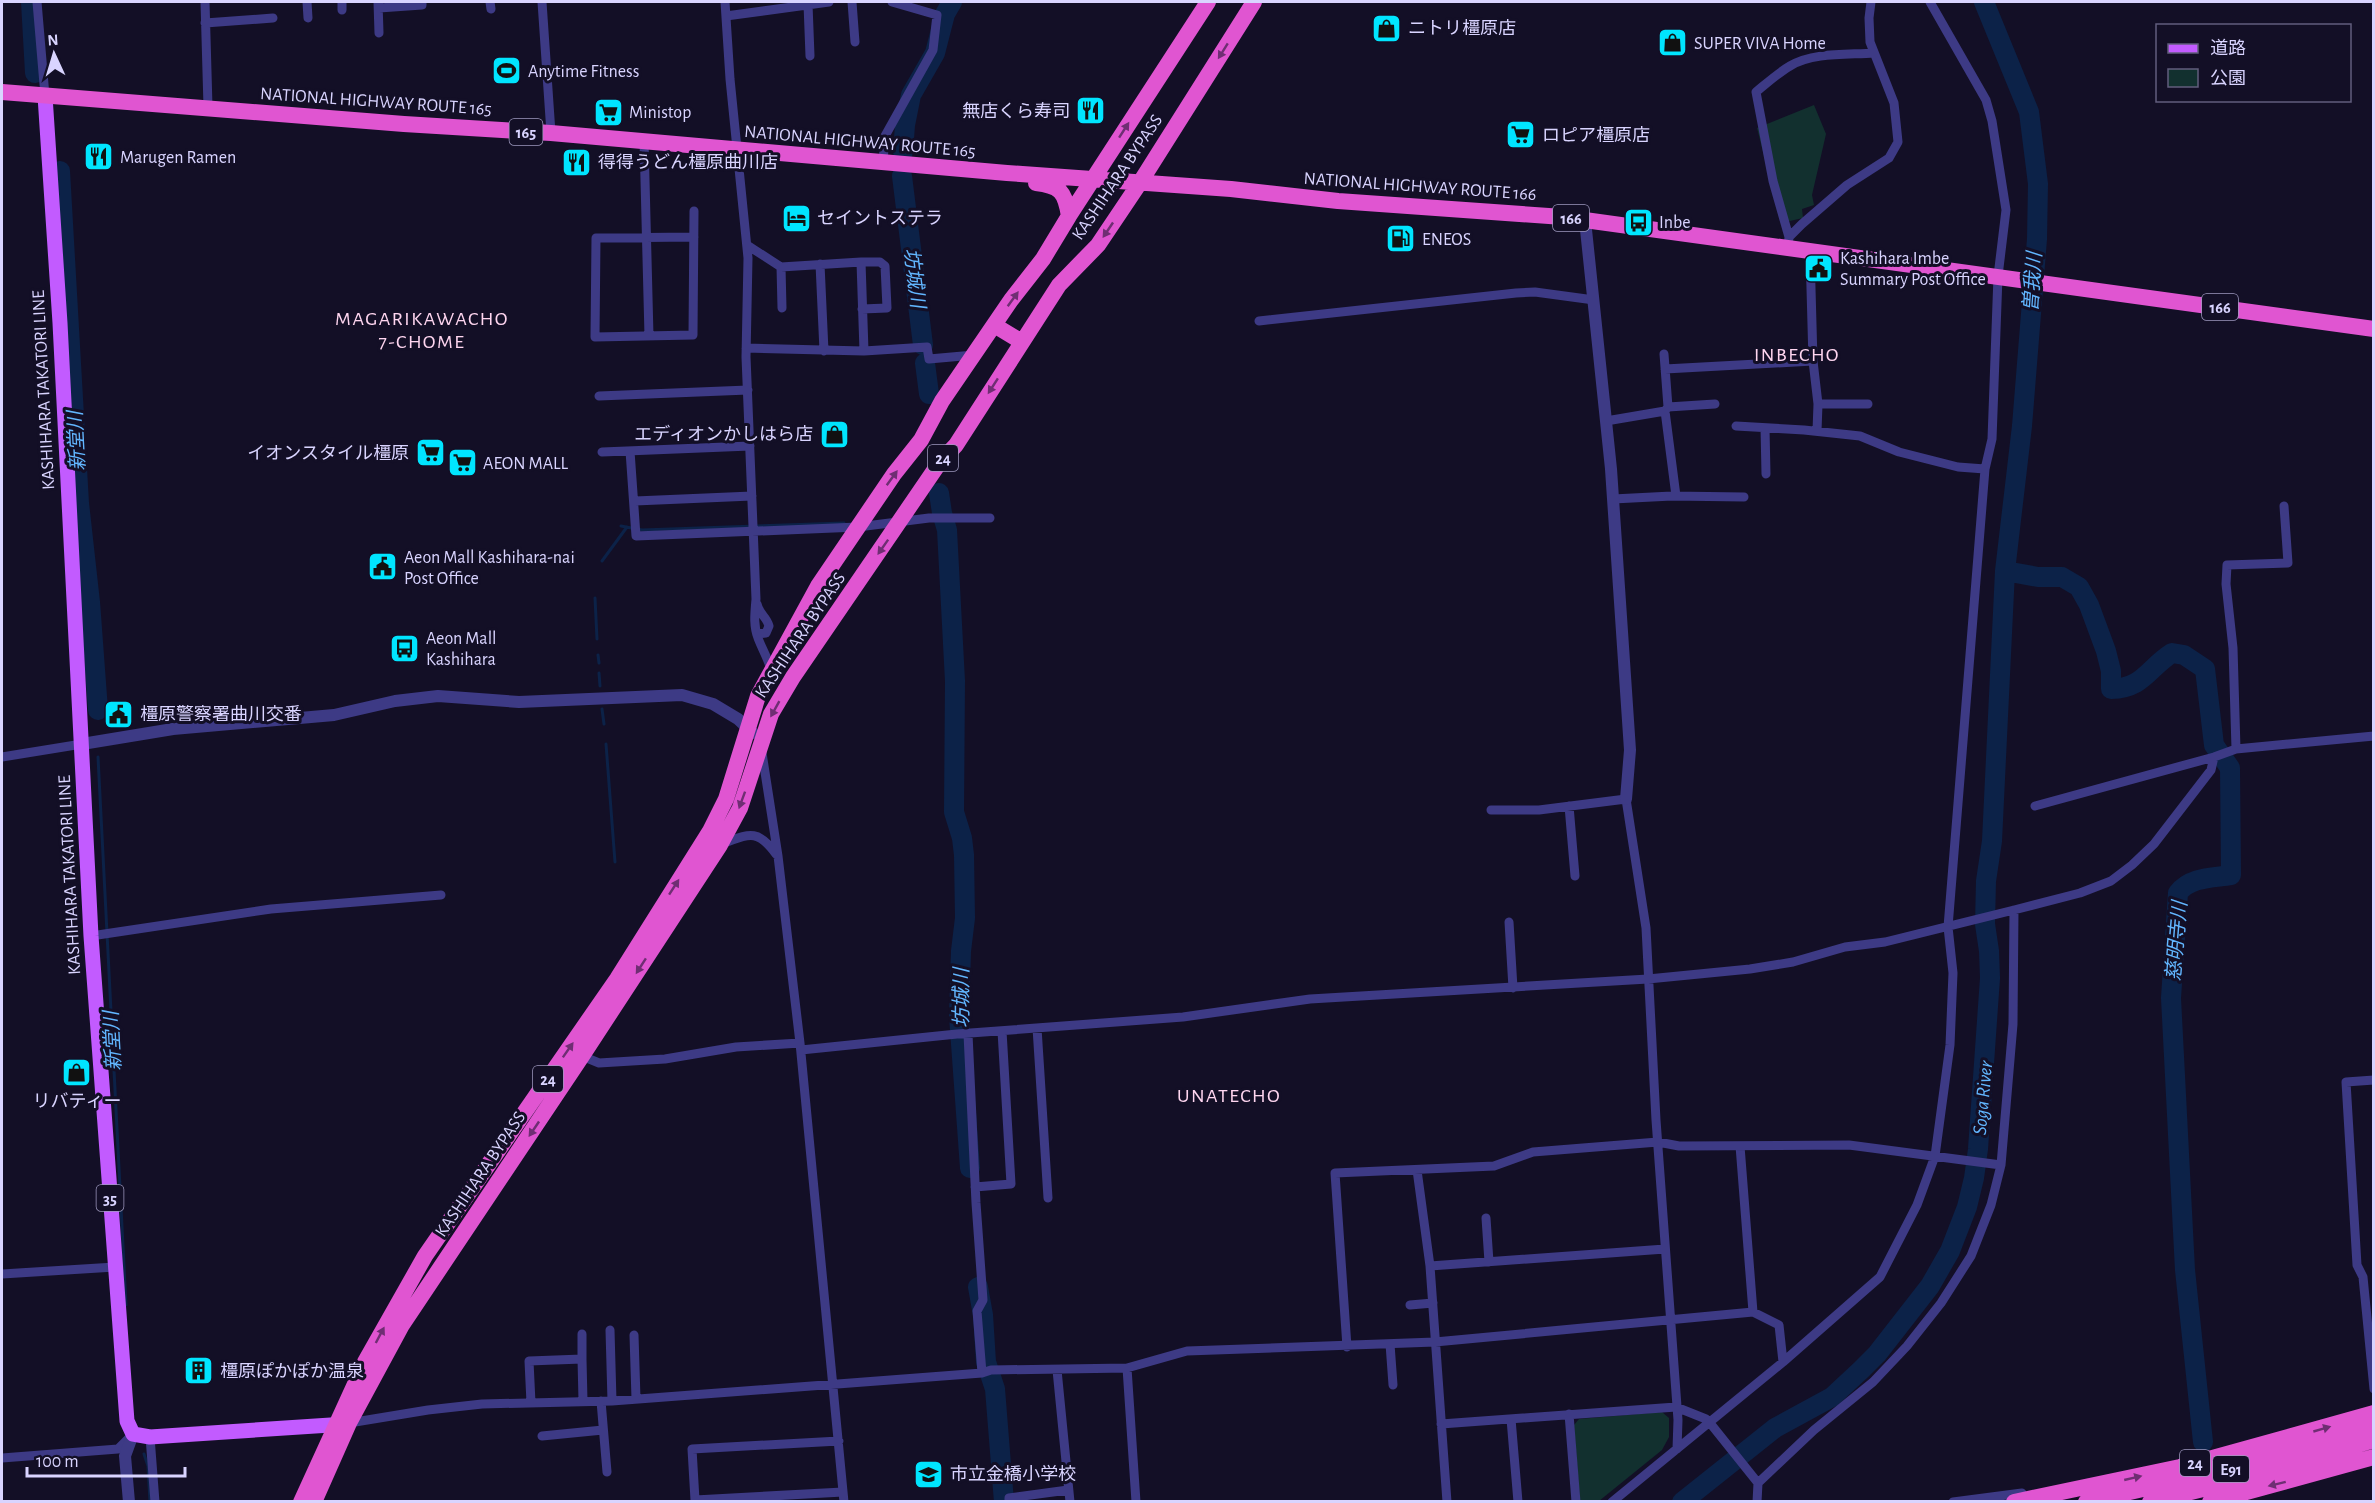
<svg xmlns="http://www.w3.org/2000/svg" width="2375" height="1503" font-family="'Alegreya Sans','Noto Sans JP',sans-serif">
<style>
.green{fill:#12302f}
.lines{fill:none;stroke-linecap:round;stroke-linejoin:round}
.stream{stroke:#0c2248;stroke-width:3}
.river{stroke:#0c2248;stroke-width:20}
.minor{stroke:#3d3a85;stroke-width:9}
.tertiary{stroke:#3d3a85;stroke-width:12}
.primary{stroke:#c25bff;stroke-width:15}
.trunk{stroke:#e055d1;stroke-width:16}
.oneway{fill:#6f2e73}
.labels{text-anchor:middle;stroke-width:6;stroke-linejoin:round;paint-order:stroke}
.shield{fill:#130f26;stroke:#9e99be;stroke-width:1.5}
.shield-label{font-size:16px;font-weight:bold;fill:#d9d4ff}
.poi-label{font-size:18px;fill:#d9d4ff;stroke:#130f26;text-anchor:start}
.street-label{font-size:18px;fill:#d9d4ff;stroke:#130f26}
.water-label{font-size:20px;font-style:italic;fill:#62b6ff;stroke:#130f26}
.neighbourhood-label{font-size:20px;letter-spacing:1.5px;fill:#ffd6f0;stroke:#130f26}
</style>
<rect width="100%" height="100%" fill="#130f26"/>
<path class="green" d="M1814,105L1826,134L1812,195L1814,205L1802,209L1803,218L1781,223L1757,128Z
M1662,1412L1669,1418V1437L1662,1450L1599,1501H1580L1574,1425L1579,1419Z"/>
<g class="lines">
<path class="stream" d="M621,526L642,530L844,523
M602,561L627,527
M595,598L597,639
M598,655L599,663
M599,673L600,686
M602,709L604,724
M606,744L615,862
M98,757L126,1305
M144,1454L148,1466L150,1502"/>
<path class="river" d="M31,2L35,73
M903,152L905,125L911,95L935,53L945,14L952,2
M60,171L79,503L90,602L98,710
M902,176L923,345
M925,363L929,394
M939,493L942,513L947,530L955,681L954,812L962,838L964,855L965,918L961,951L959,1016L970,1168
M2005,571L2038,577H2062L2079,587L2089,605L2106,651L2111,671V689C2144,688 2148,668 2172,653L2184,655L2205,669L2214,745L2230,768L2231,875C2212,878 2190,877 2178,893L2171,998L2185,1270L2203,1442
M978,1287L983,1315L986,1362L995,1389L1004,1502
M1682,1502L1775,1428L1832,1397L1861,1370L1877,1354L1930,1286L1950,1251L1967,1207L1974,1178L1978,1149L1990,978L1989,951L1985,924L1986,881L1992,841L2005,571L2022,426L2037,239L2038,184L2029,112L1984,2"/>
<path class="minor" d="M37,2L45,96
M205,2L208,107
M307,2L308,18
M342,2V10
M378,2L379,33
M490,2L491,9
M542,2L551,133
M725,2L730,79L748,258L746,357L756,599C755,612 753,625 758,638C762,649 768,658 771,670
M852,2L855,42
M808,4L810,56
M379,8L422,5V2
M726,16L829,2
M205,23L273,18
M644,141L649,336
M883,162L885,136L933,50L937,15L892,2
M694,237L596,238L595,337L693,335L694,211
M1789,237L1773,181L1756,92C1767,83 1778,73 1790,66C1813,52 1848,55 1874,53
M747,245L781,267L782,308
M1788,248L1789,237L1802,224L1847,185L1889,158L1898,142L1894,103L1870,42L1869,18L1871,2
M1810,252L1813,361L1818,404L1817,431
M861,262H880L885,266L887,308L862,309
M820,264L824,351
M781,267L861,262L864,351
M1259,321L1516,293L1535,292L1594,300
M746,348L864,351L927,347L929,359L974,355
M1665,369L1813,361
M599,396L748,390
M1818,404H1868
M1668,407L1715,404
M1665,411L1676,496
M1606,421L1665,411L1668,407L1664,354
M1736,426L1804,430L1860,436L1899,452L1958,467L1985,469
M1765,428L1766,474
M630,451L636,536L858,527L929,518H990
M602,452L750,446
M1613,499L1672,496L1744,497
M635,501L752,496
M757,604C759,614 767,617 769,626L766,633L757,634
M2236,749L2233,648L2226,584L2227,565L2288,563L2284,506
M762,753L778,856L800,1043L844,1502
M2,757L82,744
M1569,806L1575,876
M2035,806L2214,757L2236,749L2374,736
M1491,810H1539L1626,799L1646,928L1656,1120L1678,1420L1677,1449
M722,844C749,834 757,828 776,854
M1509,922L1513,988
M91,936L271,909L441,895
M1037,1028L1048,1198
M968,1034L976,1203L983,1300L977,1311L982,1373
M801,1050L957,1034L1183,1017L1310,999L1648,979L1750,969L1793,962L1845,947L1885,942L2014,910L2080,893L2111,881L2132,865L2154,844L2211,770L2214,757
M582,1056L599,1063L665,1059L736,1047L800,1043
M2374,1080L2346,1082L2357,1265L2363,1277L2374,1389
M1740,1146L1753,1312
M1417,1170L1430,1266L1447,1502
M975,1187L1011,1184L1002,1031
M1486,1218L1489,1262
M1430,1266L1665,1249
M2,1274L115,1267
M1410,1305L1433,1303
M610,1330L612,1401
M634,1335L636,1399
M1390,1344L1393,1385
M1347,1347L1335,1173L1494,1166L1533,1152L1658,1142L1679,1146L1849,1145L2001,1165
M582,1359V1334
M1127,1368L1136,1502
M1057,1370L1070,1502
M601,1401L607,1472
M531,1403L529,1361L582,1359L583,1401
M1569,1414L1576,1502
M1511,1419L1518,1502
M349,1423L428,1410L482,1404L612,1401L982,1373L991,1370L1127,1368L1187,1351L1435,1342L1753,1312L1779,1325L1783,1362
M1441,1424L1676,1407L1706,1419L1710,1423L1758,1483L1757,1502
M542,1436L603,1430
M150,1437L155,1502
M839,1441L692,1449L695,1500L843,1492
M2,1458L118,1449L131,1436
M1758,1483L1814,1430L1873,1382L1907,1346L1941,1303L1971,1256L1991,1205L2001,1165L2013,1024L2014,910
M1009,1502V1498L1068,1490
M1612,1502L1783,1362L1880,1277L1917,1205L1935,1156L1950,1045L1953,973L1948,927L1985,469L1992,439L1998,276L2006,210L1992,121L1986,100L1930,2
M1953,1502L2022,1493"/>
<path class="tertiary" d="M1585,220L1611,469L1630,750L1626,799
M82,744L173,729L334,715L395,701L438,696L519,702L682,695L713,704L738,719L753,733
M129,1502L125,1456L133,1434"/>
<path class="primary" d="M45,96L60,323L91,936L127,1421L133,1434L150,1437L346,1424"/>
<path class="trunk" d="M2,92L404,124L551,133L1007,173L1231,189L1338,201L1563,217L2374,329
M1036,183C1060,186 1065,191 1069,216
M994,325L1022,342
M301,1502L365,1362L425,1256L617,979L710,831L726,799L758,696L818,586L894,474L921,440L942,401L1011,300L1043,259L1069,216L1208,2
M314,1502L349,1423L402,1325L582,1056L720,845L740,808L771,714L793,677L940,462L956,445L1059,285L1098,245L1141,181L1254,2
M2014,1502L2180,1467L2374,1413
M2086,1502L2239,1467L2374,1427
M2150,1502L2244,1479L2374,1440
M2210,1502L2374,1457"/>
</g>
<defs><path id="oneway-solid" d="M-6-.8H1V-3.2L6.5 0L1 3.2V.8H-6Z" transform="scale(1.5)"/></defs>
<g class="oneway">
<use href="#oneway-solid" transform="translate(1223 51) rotate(122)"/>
<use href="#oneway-solid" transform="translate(1124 130) rotate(-57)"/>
<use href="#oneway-solid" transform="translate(1108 230) rotate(124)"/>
<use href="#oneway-solid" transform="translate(1013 299) rotate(-54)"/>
<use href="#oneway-solid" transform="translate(993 386) rotate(123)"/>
<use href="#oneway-solid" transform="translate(892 478) rotate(-54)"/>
<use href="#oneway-solid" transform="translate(883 547) rotate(125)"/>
<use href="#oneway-solid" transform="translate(775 709) rotate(119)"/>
<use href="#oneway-solid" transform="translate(742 800) rotate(110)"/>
<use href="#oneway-solid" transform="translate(674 887) rotate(-57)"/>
<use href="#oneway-solid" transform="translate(641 966) rotate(123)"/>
<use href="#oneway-solid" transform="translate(568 1050) rotate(-55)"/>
<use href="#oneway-solid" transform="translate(534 1129) rotate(124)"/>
<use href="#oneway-solid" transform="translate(380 1335) rotate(-62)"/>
<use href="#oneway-solid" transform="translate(2322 1429) rotate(-16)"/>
<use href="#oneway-solid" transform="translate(2133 1478) rotate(-13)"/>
<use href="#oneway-solid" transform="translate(2277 1484) rotate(166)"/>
</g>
<defs>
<symbol id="shop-square" viewBox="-11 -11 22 22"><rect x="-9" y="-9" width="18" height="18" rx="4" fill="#00e5ff" stroke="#130f26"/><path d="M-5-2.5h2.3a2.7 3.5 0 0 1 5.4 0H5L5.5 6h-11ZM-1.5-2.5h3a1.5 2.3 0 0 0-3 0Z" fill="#111"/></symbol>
<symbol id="stadium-square" viewBox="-11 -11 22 22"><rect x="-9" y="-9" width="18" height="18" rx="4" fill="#00e5ff" stroke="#130f26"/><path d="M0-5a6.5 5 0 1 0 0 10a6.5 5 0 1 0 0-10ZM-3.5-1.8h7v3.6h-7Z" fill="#111"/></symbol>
<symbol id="restaurant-square" viewBox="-11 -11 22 22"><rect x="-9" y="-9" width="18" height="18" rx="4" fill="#00e5ff" stroke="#130f26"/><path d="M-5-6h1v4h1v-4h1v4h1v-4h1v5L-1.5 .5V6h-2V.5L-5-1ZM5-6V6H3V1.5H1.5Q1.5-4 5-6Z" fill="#111"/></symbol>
<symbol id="supermarket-square" viewBox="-11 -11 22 22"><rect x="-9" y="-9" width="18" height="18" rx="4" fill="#00e5ff" stroke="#130f26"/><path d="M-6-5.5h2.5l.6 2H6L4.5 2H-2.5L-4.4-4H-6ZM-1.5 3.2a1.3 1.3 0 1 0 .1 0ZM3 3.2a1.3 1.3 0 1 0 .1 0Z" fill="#111"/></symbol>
<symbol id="hotel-square" viewBox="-11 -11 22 22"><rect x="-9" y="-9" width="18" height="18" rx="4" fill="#00e5ff" stroke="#130f26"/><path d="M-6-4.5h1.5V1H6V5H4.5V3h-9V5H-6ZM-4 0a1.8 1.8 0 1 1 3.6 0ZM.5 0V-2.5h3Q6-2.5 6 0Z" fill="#111"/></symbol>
<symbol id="bus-square" viewBox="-11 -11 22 22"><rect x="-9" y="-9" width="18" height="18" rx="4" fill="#00e5ff" stroke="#130f26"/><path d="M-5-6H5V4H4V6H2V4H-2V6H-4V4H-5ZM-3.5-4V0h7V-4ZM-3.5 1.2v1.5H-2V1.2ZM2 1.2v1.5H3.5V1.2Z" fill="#111"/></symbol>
<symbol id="fuel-square" viewBox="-11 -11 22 22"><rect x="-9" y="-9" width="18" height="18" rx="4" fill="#00e5ff" stroke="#130f26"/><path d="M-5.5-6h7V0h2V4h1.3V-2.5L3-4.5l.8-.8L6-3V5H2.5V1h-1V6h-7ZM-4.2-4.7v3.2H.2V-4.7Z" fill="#111"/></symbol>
<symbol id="civic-square" viewBox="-11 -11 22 22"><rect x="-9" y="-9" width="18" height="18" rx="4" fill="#00e5ff" stroke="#130f26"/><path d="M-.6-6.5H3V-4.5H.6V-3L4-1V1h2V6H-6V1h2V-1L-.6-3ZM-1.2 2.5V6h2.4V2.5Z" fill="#111"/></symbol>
<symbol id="building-square" viewBox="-11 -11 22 22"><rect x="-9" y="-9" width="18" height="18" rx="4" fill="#00e5ff" stroke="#130f26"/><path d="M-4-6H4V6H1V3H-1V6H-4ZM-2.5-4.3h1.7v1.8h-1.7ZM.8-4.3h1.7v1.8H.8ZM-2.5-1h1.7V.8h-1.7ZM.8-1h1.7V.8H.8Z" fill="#111"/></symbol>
<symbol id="school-square" viewBox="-11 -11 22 22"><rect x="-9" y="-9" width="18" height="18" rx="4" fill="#00e5ff" stroke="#130f26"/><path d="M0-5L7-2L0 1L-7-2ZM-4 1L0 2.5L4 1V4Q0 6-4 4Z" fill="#111"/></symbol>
</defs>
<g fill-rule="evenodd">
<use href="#shop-square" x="1370" y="12" width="33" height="33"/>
<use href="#shop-square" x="1656" y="26" width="33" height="33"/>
<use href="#stadium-square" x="490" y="54" width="33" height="33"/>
<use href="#restaurant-square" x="1074" y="94" width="33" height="33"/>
<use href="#supermarket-square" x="592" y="96" width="33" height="33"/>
<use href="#supermarket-square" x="1504" y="118" width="33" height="33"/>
<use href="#restaurant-square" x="82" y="140" width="33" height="33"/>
<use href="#restaurant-square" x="560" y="146" width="33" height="33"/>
<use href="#hotel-square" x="780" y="202" width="33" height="33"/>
<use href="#bus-square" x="1622" y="206" width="33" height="33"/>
<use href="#fuel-square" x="1384" y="222" width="33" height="33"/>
<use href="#civic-square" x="1802" y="252" width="33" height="33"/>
<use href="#shop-square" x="818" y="418" width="33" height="33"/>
<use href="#supermarket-square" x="414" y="436" width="33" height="33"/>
<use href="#supermarket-square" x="446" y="446" width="33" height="33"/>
<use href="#civic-square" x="366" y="550" width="33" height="33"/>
<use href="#bus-square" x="388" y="632" width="33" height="33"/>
<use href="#civic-square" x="102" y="698" width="33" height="33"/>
<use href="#shop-square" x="60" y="1056" width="33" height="33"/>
<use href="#building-square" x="182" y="1354" width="33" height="33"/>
<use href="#school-square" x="912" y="1458" width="33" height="33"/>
</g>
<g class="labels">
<g class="shield">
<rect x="509.5" y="119" width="33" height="26" rx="4.5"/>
<rect x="1553" y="205" width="36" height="26" rx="4.5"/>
<rect x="2202" y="294" width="36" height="26" rx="4.5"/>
<rect x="928" y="445" width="30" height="26" rx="4.5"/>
<rect x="533" y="1066" width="30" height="26" rx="4.5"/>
<rect x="96.5" y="1185" width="27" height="26" rx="4.5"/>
<rect x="2180" y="1450" width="30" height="26" rx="4.5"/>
<rect x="2213" y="1456" width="36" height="26" rx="4.5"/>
</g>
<g class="shield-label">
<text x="526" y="138">165</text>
<text x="1571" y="224">166</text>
<text x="2220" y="313">166</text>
<text x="943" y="464">24</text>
<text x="548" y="1085">24</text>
<text x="110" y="1204">35</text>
<text x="2195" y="1469">24</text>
<text x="2231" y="1475">E91</text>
</g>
<g class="poi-label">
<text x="1408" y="34">ニトリ橿原店</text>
<text x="1694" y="49">SUPER VIVA Home</text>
<text x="528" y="77">Anytime Fitness</text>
<text x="1070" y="117" text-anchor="end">無店くら寿司</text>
<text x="629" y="118">Ministop</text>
<text x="1542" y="141">ロピア橿原店</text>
<text x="120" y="163">Marugen Ramen</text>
<text x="598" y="168">得得うどん橿原曲川店</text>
<text x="817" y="224">セイントステラ</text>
<text x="1659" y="228">Inbe</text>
<text x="1422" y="245">ENEOS</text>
<text x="1840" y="264">Kashihara Imbe<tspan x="1840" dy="21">Summary Post Office</tspan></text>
<text x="813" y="440" text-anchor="end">エディオンかしはら店</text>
<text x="409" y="459" text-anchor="end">イオンスタイル橿原</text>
<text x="483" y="469">AEON MALL</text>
<text x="404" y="563">Aeon Mall Kashihara-nai<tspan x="404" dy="21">Post Office</tspan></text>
<text x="426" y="644">Aeon Mall<tspan x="426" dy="21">Kashihara</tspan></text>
<text x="140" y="720">橿原警察署曲川交番</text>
<text x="77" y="1107" text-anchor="middle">リバティー</text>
<text x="220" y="1377">橿原ぽかぽか温泉</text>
<text x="950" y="1480">市立金橋小学校</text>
</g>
<g class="street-label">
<text transform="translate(376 101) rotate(4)" y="6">NATIONAL HIGHWAY ROUTE 165</text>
<text transform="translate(860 141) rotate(5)" y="6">NATIONAL HIGHWAY ROUTE 165</text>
<text transform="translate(1117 177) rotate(-56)" y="6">KASHIHARA BYPASS</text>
<text transform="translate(1420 186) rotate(4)" y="6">NATIONAL HIGHWAY ROUTE 166</text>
<text transform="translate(43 390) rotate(-93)" y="6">KASHIHARA TAKATORI LINE</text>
<text transform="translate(800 635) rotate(-56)" y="6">KASHIHARA BYPASS</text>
<text transform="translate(69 875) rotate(-93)" y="6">KASHIHARA TAKATORI LINE</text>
<text transform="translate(480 1174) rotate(-56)" y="6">KASHIHARA BYPASS</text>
</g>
<g class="water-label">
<text transform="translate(915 278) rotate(83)" y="7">坊城川</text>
<text transform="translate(2032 282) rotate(-86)" y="7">曽我川</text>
<text transform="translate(76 441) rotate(-93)" y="7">新堂川</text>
<text transform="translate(2176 941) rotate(-85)" y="7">慈明寺川</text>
<text transform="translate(961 998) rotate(-90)" y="7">坊城川</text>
<text transform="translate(112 1041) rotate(-93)" y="7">新堂川</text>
<text transform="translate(1982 1098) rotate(-85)" y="7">Soga River</text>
</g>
<g class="neighbourhood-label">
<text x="422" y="325">MAGARIKAWACHO<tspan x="422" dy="23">7-CHOME</tspan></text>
<text x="1797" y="361">INBECHO</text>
<text x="1229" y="1102">UNATECHO</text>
</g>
</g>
<rect width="2375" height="1503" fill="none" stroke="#d9d4ff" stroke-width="6"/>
<rect x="2156" y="24" width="195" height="78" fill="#130f26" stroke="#625e7d" stroke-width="1.5"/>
<rect x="2168" y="44" width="30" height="9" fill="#c25bff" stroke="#625e7d" stroke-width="1.5"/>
<text x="2210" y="54" font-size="18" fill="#d9d4ff">道路</text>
<rect x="2168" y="69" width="30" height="18" fill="#12302f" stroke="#625e7d" stroke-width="1.5"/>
<text x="2210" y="84" font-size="18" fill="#d9d4ff">公園</text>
<g transform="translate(54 54) rotate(356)" stroke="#130f26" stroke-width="4.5" paint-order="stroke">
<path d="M0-4.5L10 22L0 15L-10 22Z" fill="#d9d4ff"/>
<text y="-9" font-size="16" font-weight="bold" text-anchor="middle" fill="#d9d4ff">N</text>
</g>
<path d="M27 1467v9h158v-9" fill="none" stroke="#d9d4ff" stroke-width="3"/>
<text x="36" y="1467" font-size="18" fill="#d9d4ff" stroke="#130f26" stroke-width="4.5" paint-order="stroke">100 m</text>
</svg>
